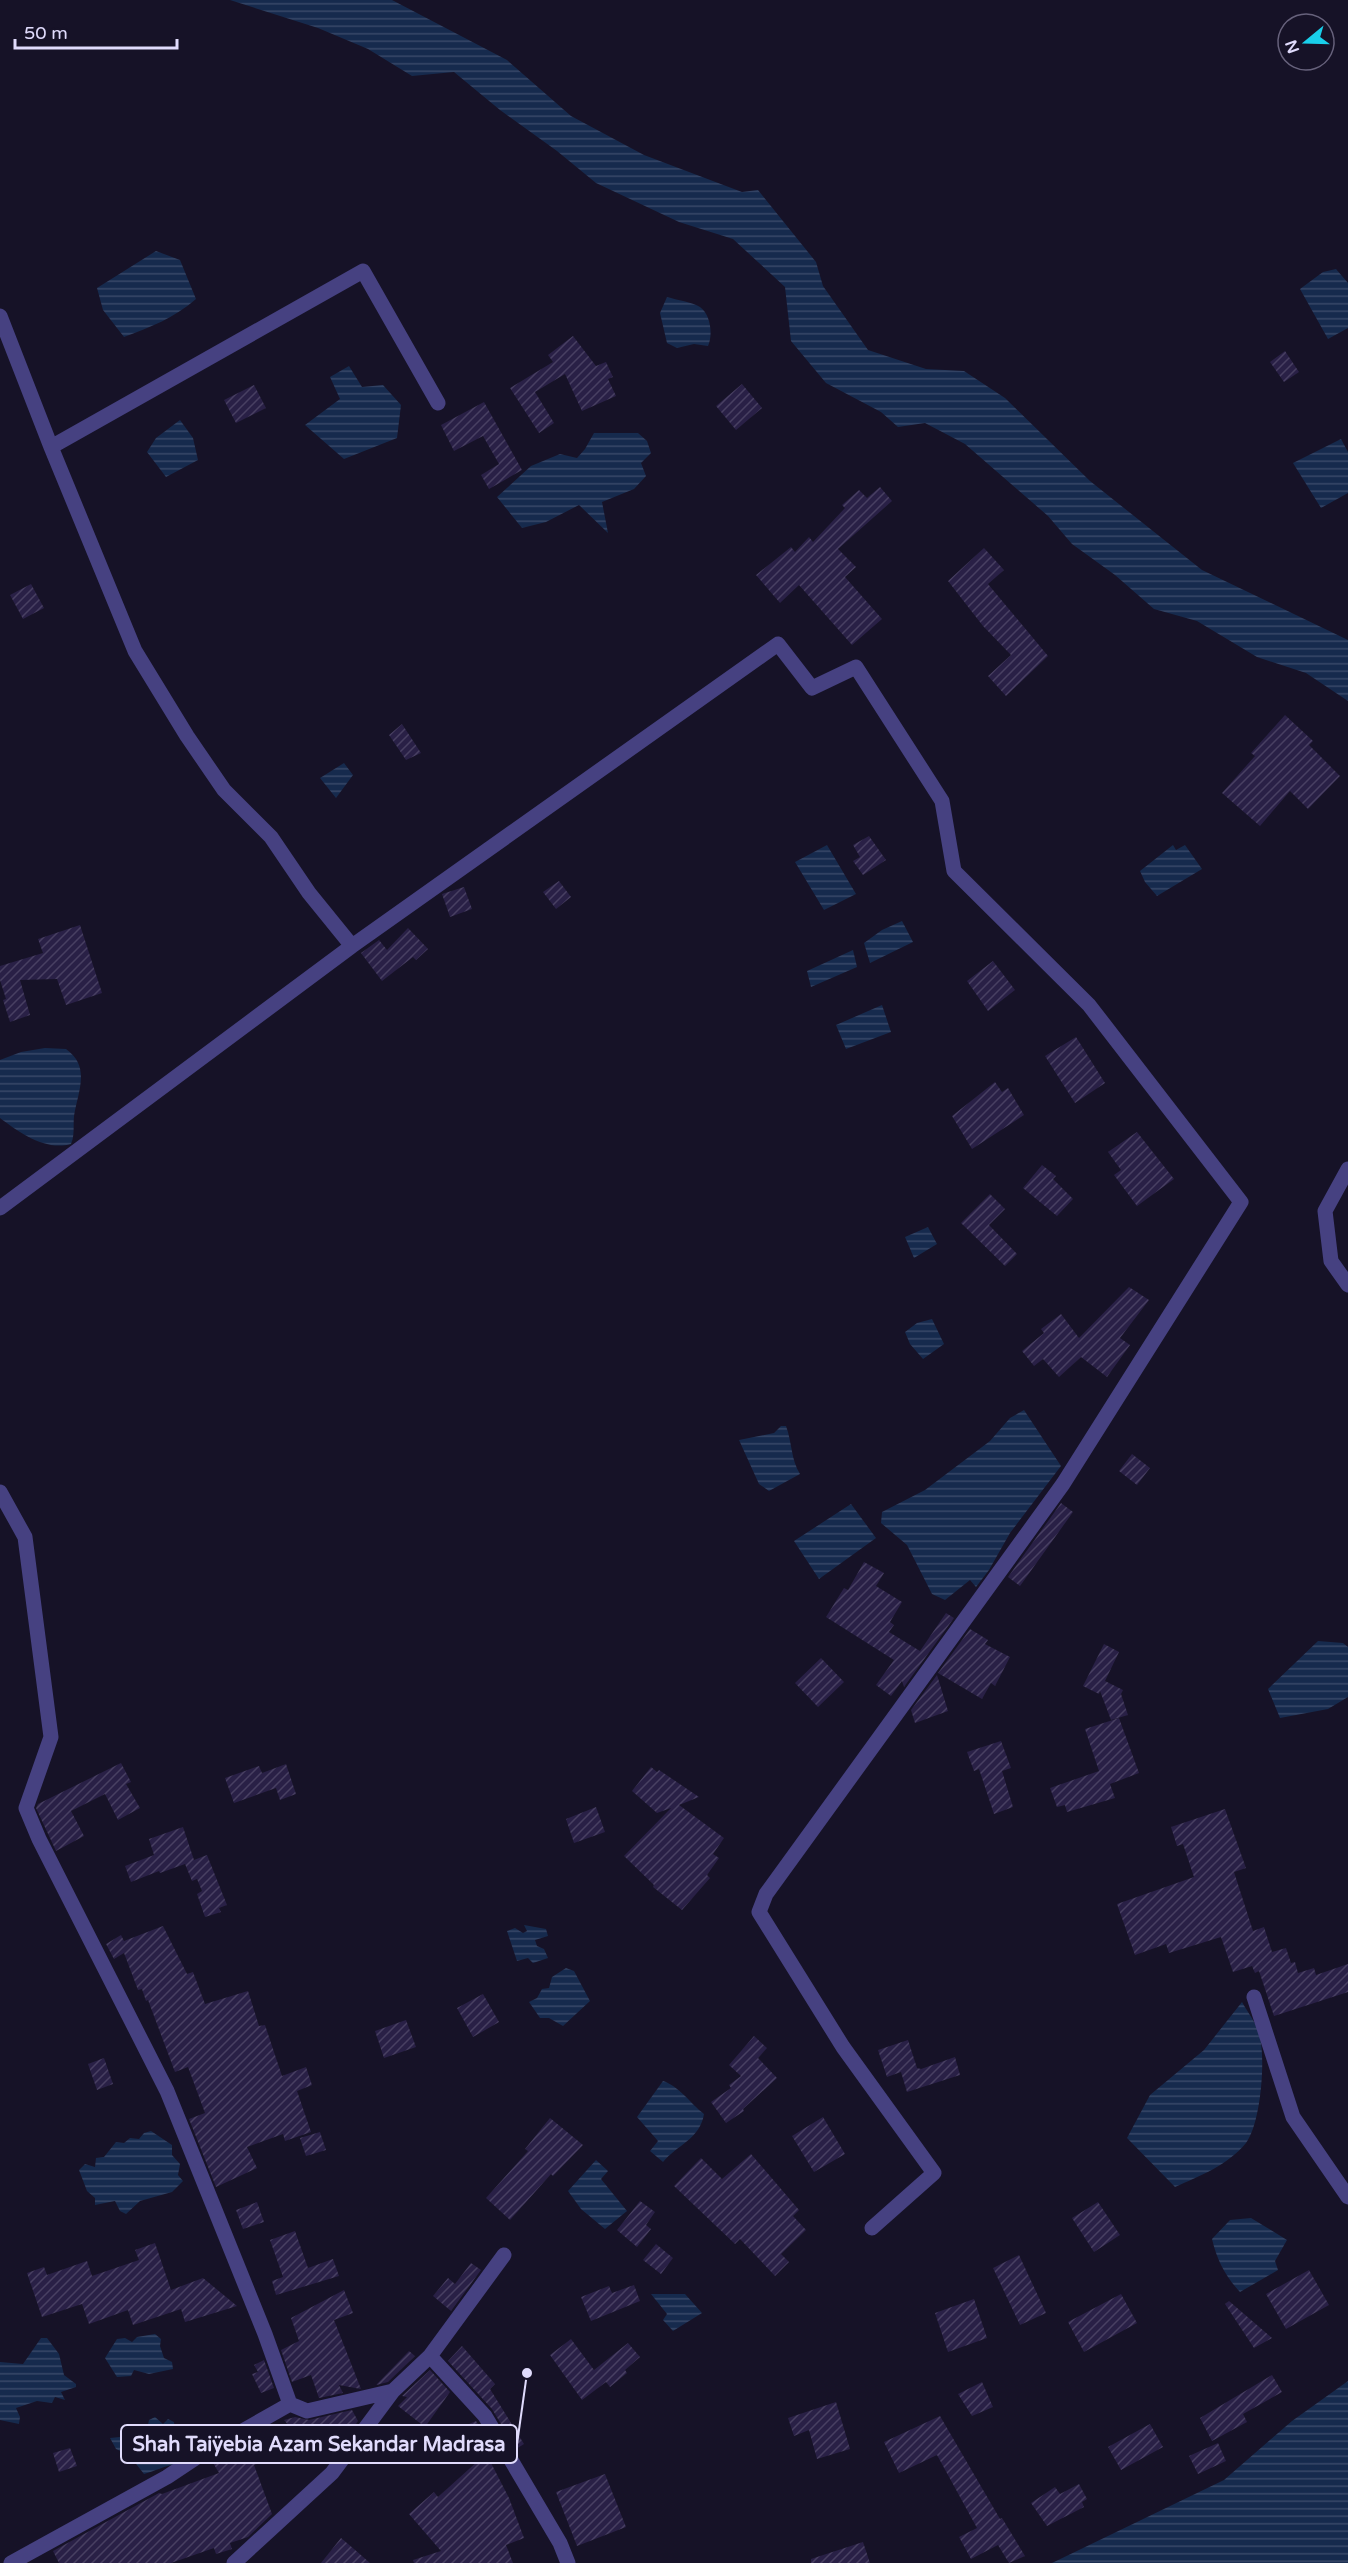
<svg xmlns="http://www.w3.org/2000/svg" width="1348" height="2563" font-family="'Varela Round',sans-serif">
<style>
.water{fill:url(#water-rules)}
.building{fill:url(#building-hatch)}
.lines{fill:none;stroke-linecap:round;stroke-linejoin:round}
.minor{stroke:#464181;stroke-width:15}
.leader{fill:none;stroke:#e0dbfc;stroke-width:2}
.callout-dot{fill:#e0dbfc;stroke:#161227;stroke-width:2}
.callout{fill:#161227;stroke:#e0dbfc;stroke-width:2}
.callout-label{font-size:20px;text-anchor:middle;font-weight:bold;fill:#e0dbfc}
</style>
<defs>
<pattern id="water-rules" width="6" height="5" patternUnits="userSpaceOnUse" patternTransform="scale(1.5)"><rect width="6" height="5" fill="#162a4d"/><path d="M0 2.5h6" fill="none" stroke="#384868"/></pattern>
<pattern id="building-hatch" width="6" height="6" patternUnits="userSpaceOnUse" patternTransform="scale(1.5)"><rect width="6" height="6" fill="#292046"/><path d="M-1 1l2-2M0 6l6-6M5 7l2-2" fill="none" stroke="#484062"/></pattern>
</defs>
<rect width="100%" height="100%" fill="#161227"/>
<path class="water" d="M230,0H392L507,60L571,116L644,155L742,192L758,190L816,262L823,286L868,350L926,369L964,371L1005,398L1090,481L1202,570L1348,640V701L1306,673L1257,657L1197,621L1154,609L1115,575L1072,544L1048,516L965,444L925,423L898,427L881,412L826,383L791,341L785,287L733,239L679,222L596,183L557,151L500,110L454,72L412,76L368,49L318,28Z
M156,251L180,260L196,299C174,318 151,327 124,337L103,310L97,288Z
M1336,269L1348,283V328L1328,339L1300,289L1323,272Z
M667,297C677,300 692,302 700,307C711,315 713,335 708,346L694,344L677,348L667,343L660,313Z
M349,366L362,387L383,385L401,405L397,438L344,459L305,425L340,399L330,377Z
M180,420L193,438L198,460L166,477L147,452L156,438Z
M594,433H638L647,441L651,453L641,463L646,476L634,489L602,502L608,533L579,505L546,522L522,528L497,497L531,466L560,454L577,458L585,449Z
M1341,439L1348,452V493L1321,508L1293,463Z
M344,763L353,775L336,798L320,778Z
M827,845L856,894L824,910L795,862Z
M1173,845L1176,850L1185,845L1202,869L1157,896L1145,882L1140,871Z
M902,921L913,942L870,963L864,943L882,930Z
M853,950L857,967L811,987L807,971Z
M882,1005L891,1032L846,1049L836,1025Z
M45,1048L66,1049C91,1067 78,1091 74,1116C73,1125 75,1135 71,1144C45,1151 20,1133 0,1118V1060L21,1052Z
M928,1227L937,1244L914,1258L905,1237Z
M932,1319L944,1344L923,1359L910,1344L905,1332L917,1323Z
M1024,1410L1061,1466L1010,1533L989,1570L976,1587L970,1580L945,1600L932,1594L907,1545L881,1523L882,1512L925,1490L990,1441L1010,1418Z
M781,1426H786C792,1442 791,1460 800,1474L769,1491L759,1484L739,1440L774,1433Z
M851,1504L876,1538L819,1579L794,1541Z
M1318,1641L1343,1643L1348,1647V1697L1328,1709L1280,1718L1268,1689Z
M524,1925L546,1929L548,1936L535,1940L537,1946L544,1949L548,1958L533,1963L528,1958L517,1961L507,1931L515,1928L523,1933L527,1931Z
M566,1968L574,1971L590,2001L563,2026L549,2018H540L529,2002L537,1998L542,1989L549,1988L552,1977Z
M1242,2002C1247,2011 1254,2020 1258,2030C1267,2053 1261,2124 1246,2143C1228,2165 1200,2176 1175,2187L1127,2138L1150,2095L1204,2050Z
M663,2081C679,2086 690,2103 704,2114C700,2139 677,2145 663,2162L650,2151L658,2141L637,2117Z
M151,2131L172,2145V2155L180,2164L178,2175L183,2181L172,2192L140,2201L126,2214L120,2211L115,2201L95,2205V2198L87,2191L79,2170L85,2164L95,2167L96,2158L104,2157L116,2142L124,2143L130,2138L139,2139L144,2133Z
M596,2160L608,2171L601,2179L627,2211L605,2229L581,2209L568,2191Z
M1251,2218L1287,2240L1275,2261L1278,2270L1240,2292C1225,2276 1217,2260 1212,2239L1230,2220Z
M651,2294H685L702,2313L673,2331L663,2320L667,2314Z
M155,2334L161,2339L160,2346L164,2358L172,2362L173,2369L149,2374L134,2370L131,2376L117,2377L105,2358L117,2339L125,2338L132,2342L137,2337Z
M41,2338H47L59,2354L64,2375L76,2384V2387L61,2392L65,2400L55,2397L52,2403L37,2401L16,2408L20,2417L19,2424L0,2420V2362L23,2364Z
M1348,2381V2563H1052L1224,2480L1292,2421Z
M155,2417L163,2424L168,2419L174,2422L176,2444L170,2459L176,2464C164,2466 155,2471 144,2474L129,2455L116,2449L110,2438L120,2437L124,2440L129,2439L132,2442L145,2439L149,2420Z"/>
<path class="building" d="M573,336L596,366L606,362L613,377L608,379L616,396L582,411L565,374L535,392L554,423L539,433L510,388L553,362L548,355Z
M1285,351L1299,372L1284,382L1270,362Z
M742,384L762,408L736,430L716,406Z
M254,385L266,408L236,423L224,400Z
M484,402L522,470L489,489L481,475L499,464L483,436L454,451L441,425Z
M880,487L892,501L838,549L856,567L845,577L882,619L852,645L799,585L780,603L756,575L791,547L795,552L809,537L813,542L845,508L842,505L859,490L867,498Z
M984,548L1004,570L988,584L1048,656L1006,696L988,676L1011,655L983,626L948,581Z
M31,584L44,608L23,619L10,595Z
M1285,715L1313,741L1309,745L1340,776L1308,809L1290,791L1260,826L1222,793L1255,756L1251,753Z
M402,724L421,753L406,760L389,735Z
M869,836L886,860L863,875L853,861L860,857L853,845Z
M559,881L571,897L556,909L543,892Z
M464,887L472,909L450,917L442,894Z
M80,925L102,993L66,1005L57,979L20,980L30,1015L10,1022L3,1000L6,999L0,980V966L43,953L38,939Z
M408,928L428,949L416,960L413,957L382,981L361,953L379,940L387,950Z
M993,961L1015,990L988,1011L967,981Z
M1076,1037L1105,1083L1075,1103L1045,1056Z
M995,1082L1002,1092L1008,1088L1024,1115L972,1149L952,1116Z
M1137,1132L1174,1179L1137,1206L1114,1175L1121,1170L1108,1152Z
M1042,1165L1056,1176L1053,1179L1073,1199L1057,1216L1023,1188Z
M990,1194L1005,1209L989,1225L1017,1254L1005,1266L961,1223Z
M1129,1287L1149,1300L1120,1338L1130,1345L1107,1377L1081,1357L1059,1377L1043,1359L1034,1366L1022,1351L1044,1333L1041,1329L1061,1314L1079,1338Z
M1132,1454L1150,1468L1137,1485L1119,1471Z
M1061,1503L1073,1512L1020,1586L1008,1577Z
M864,1562L884,1573L876,1586L902,1602L890,1622L894,1625L889,1632L920,1651L946,1613L954,1618L904,1687L902,1681L891,1696L876,1685L894,1660L826,1617L844,1588L848,1590Z
M970,1629L988,1640L985,1644L1010,1657L995,1686L991,1683L982,1699L938,1673Z
M1104,1644L1119,1652L1105,1681L1123,1690L1121,1694L1128,1715L1111,1720L1100,1691L1099,1694L1083,1686Z
M821,1658L844,1682L818,1707L795,1683Z
M937,1675L948,1711L915,1723L911,1710Z
M1119,1718L1139,1773L1110,1784L1115,1798L1067,1812L1065,1805L1057,1807L1050,1788L1099,1771L1085,1729Z
M1001,1741L1011,1768L1002,1771L1013,1807L994,1814L979,1769L974,1771L967,1752Z
M121,1763L131,1782L126,1784L140,1808L118,1820L105,1794L71,1811L84,1836L56,1851L36,1808L38,1804Z
M286,1764L296,1794L280,1800L276,1788L234,1803L225,1778L259,1766L262,1773Z
M651,1767L657,1772L659,1770L699,1797L679,1805L724,1838L713,1854L719,1858L707,1875L710,1878L682,1910L653,1887L654,1885L624,1856L671,1808L657,1813L632,1791Z
M596,1807L605,1832L574,1843L566,1819Z
M1225,1809L1246,1868L1234,1872L1253,1931L1264,1927L1272,1952L1286,1948L1291,1963L1295,1962L1298,1973L1314,1968L1316,1975L1348,1964V1992L1274,2016L1259,1971L1255,1973L1252,1966L1233,1972L1221,1937L1169,1953L1166,1944L1135,1955L1117,1904L1194,1877L1183,1844L1177,1846L1171,1827Z
M183,1827L194,1860L207,1855L227,1905L219,1908L221,1912L205,1917L197,1894L202,1891L197,1879L192,1881L185,1864L160,1873L159,1871L131,1882L125,1866L154,1855L149,1839Z
M163,1926L187,1974L193,1972L205,2004L248,1991L259,2026L265,2025L282,2076L306,2067L312,2085L297,2091L311,2132L285,2141L283,2134L247,2147L257,2168L216,2187L189,2119L205,2113L188,2067L175,2072L148,2000L146,2001L142,1989L138,1990L124,1953L114,1959L106,1944L121,1935L124,1941Z
M483,1994L499,2022L473,2037L457,2008Z
M406,2020L416,2047L384,2058L375,2031Z
M754,2036L767,2048L758,2058L777,2078L743,2109L744,2111L726,2123L711,2102L731,2088L729,2085L741,2076L729,2065Z
M908,2040L917,2068L921,2069L955,2057L960,2075L907,2092L901,2072L887,2077L878,2050Z
M104,2058L113,2084L97,2090L88,2064Z
M823,2117L845,2154L814,2172L792,2136Z
M550,2118L583,2145L553,2176L551,2174L510,2220L486,2198L528,2151L525,2149Z
M320,2132L326,2150L306,2156L300,2138Z
M751,2154L799,2210L793,2216L806,2230L781,2254L789,2262L775,2276L740,2239L735,2244L674,2186L701,2158L722,2179Z
M640,2201L655,2212L646,2225L651,2229L637,2247L617,2230Z
M257,2202L264,2222L243,2229L236,2210Z
M1098,2202L1120,2235L1094,2252L1072,2218Z
M295,2231L308,2268L333,2259L339,2276L276,2295L272,2281L283,2277L270,2240Z
M155,2243L171,2290L203,2278L237,2306L185,2322L181,2309L133,2325L128,2310L89,2324L82,2304L42,2317L27,2273L44,2267L47,2275L87,2261L92,2276L139,2260L135,2250Z
M656,2244L673,2258L661,2274L643,2260Z
M1019,2255L1046,2313L1020,2325L993,2268Z
M471,2263L481,2270L451,2311L433,2296L448,2278L455,2284Z
M1309,2270L1329,2305L1286,2329L1266,2294Z
M634,2285L640,2301L591,2321L581,2297L609,2286L612,2293Z
M344,2290L353,2313L334,2320L361,2389L339,2385L343,2393L319,2398L311,2375L292,2382L281,2350L299,2341L291,2318Z
M1121,2294L1137,2323L1084,2352L1068,2322Z
M974,2299L987,2338L948,2352L935,2313Z
M1229,2301L1272,2338L1254,2348L1225,2304Z
M571,2339L594,2370L628,2343L640,2357L625,2370L627,2373L610,2387L606,2382L582,2400L550,2355Z
M462,2346L495,2384L490,2389L524,2444L516,2449L492,2409L448,2361Z
M409,2351L415,2356L388,2382L376,2385Z
M264,2360L274,2388L261,2393L252,2374L258,2372L254,2365Z
M430,2370L450,2392L425,2427L398,2406L407,2397L402,2396Z
M1272,2375L1282,2392L1243,2414L1247,2422L1212,2441L1200,2418Z
M982,2382L993,2407L972,2416L958,2394Z
M836,2402L850,2449L817,2459L809,2430L794,2436L788,2418Z
M352,2410L358,2421L343,2442L315,2457L284,2420L295,2417L309,2420Z
M940,2416L1000,2519L1002,2518L1025,2556L1009,2563L998,2545L971,2559L959,2537L977,2528L937,2455L899,2473L884,2442Z
M476,2421L499,2458L491,2463L509,2498L524,2538L506,2545L513,2563H414L413,2560L441,2551L409,2514L434,2492L438,2497L479,2460L460,2437L471,2427L469,2424Z
M1150,2424L1163,2447L1121,2470L1108,2447Z
M268,2428L278,2456L254,2465L272,2514L248,2537L230,2543L232,2549L216,2554L214,2548L171,2563H59L53,2551L159,2493L162,2494L219,2473L212,2461Z
M1218,2443L1226,2461L1198,2474L1189,2456Z
M70,2448L77,2466L59,2472L53,2453Z
M605,2474L626,2527L577,2546L556,2492Z
M1079,2484L1087,2499L1082,2502L1084,2507L1047,2526L1031,2503L1055,2487L1060,2494Z
M341,2538L354,2549L370,2563H321Z
M863,2542L870,2563H811V2559Z"/>
<g class="lines">
<path class="minor" d="M0,316L51,447L135,651L187,736L224,790L271,837L309,893L352,946L778,644L812,688L856,667L942,801L954,871L1089,1005L1241,1202L1063,1484L766,1894L759,1912L843,2047L934,2173L872,2228
M51,447L363,271L438,403
M1348,1169L1325,1211L1331,1261L1348,1285
M0,1208L352,946
M0,1492L25,1537L51,1737L26,1808L39,1839L167,2091L265,2334L290,2404
M1254,1997L1293,2117L1348,2197
M430,2356L485,2416L560,2543L568,2563
M11,2563L167,2477L200,2455L290,2404L307,2411L393,2391
M234,2563L332,2473L393,2391L430,2356L504,2255"/>
</g>
<path class="leader" d="M527 2373L517 2444"/>
<circle class="callout-dot" cx="527" cy="2373" r="6"/>
<rect class="callout" x="121" y="2425" width="396" height="38" rx="6"/>
<g class="callout-label">
<text x="319" y="2451">Shah Taiÿebia Azam Sekandar Madrasa</text>
</g>
<g transform="translate(1306 42) rotate(251)"><circle r="28" fill="#161227" stroke="#67627c" stroke-width="1.5"/>
<path d="M0-4.5L10 22L0 15L-10 22Z" fill="#19cfea"/>
<text y="-9" font-size="16" font-weight="bold" text-anchor="middle" fill="#e0dbfc">N</text>
</g>
<path d="M15 39v9h162v-9" fill="none" stroke="#e0dbfc" stroke-width="3"/>
<text x="24" y="39" font-size="18" fill="#e0dbfc" stroke="#161227" stroke-width="4.5" paint-order="stroke">50 m</text>
</svg>
